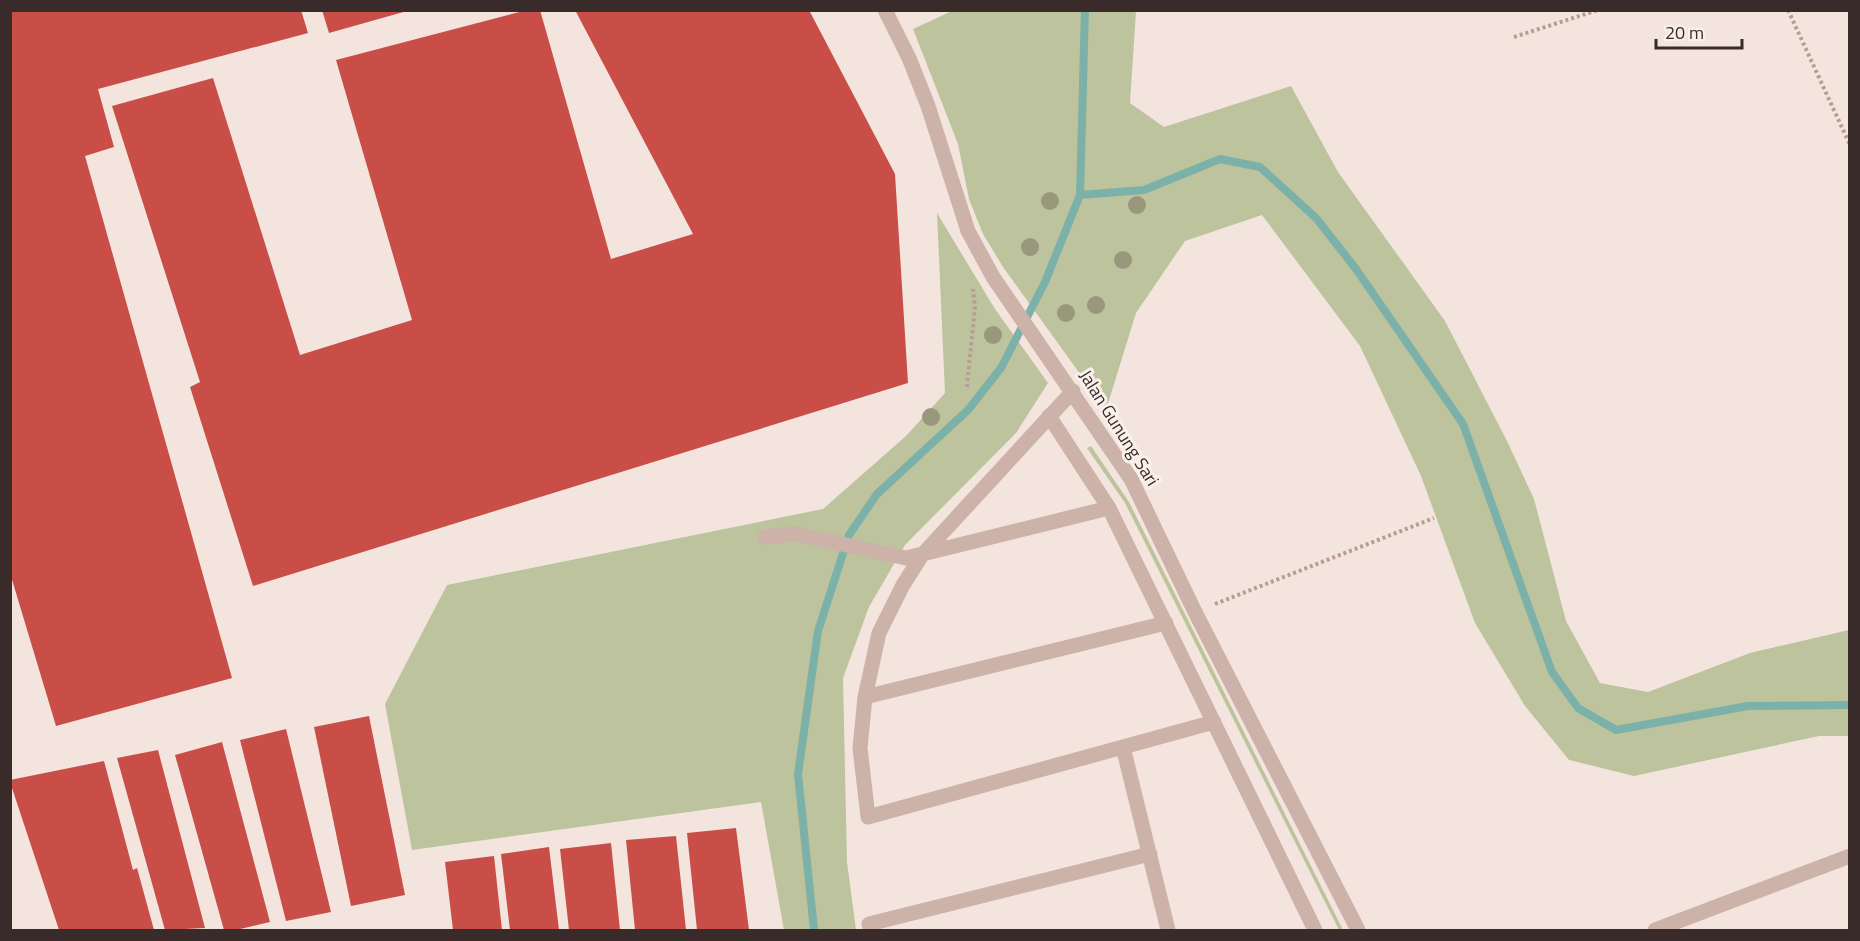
<svg xmlns="http://www.w3.org/2000/svg" width="1860" height="941" font-family="'Titillium Web',sans-serif">
<style>
.green{fill:#bdc39d}
.lines{fill:none;stroke-linecap:round;stroke-linejoin:round}
.stream{stroke:#7cb1a9;stroke-width:8}
.building{fill:#c84e47}
.path{stroke:#b89c93;stroke-width:4;stroke-dasharray:3 3;stroke-linecap:butt}
.minor{stroke:#ccb2a9;stroke-width:15}
.tree{fill:#99977c}
.labels{text-anchor:middle;stroke-width:6;stroke-linejoin:round;paint-order:stroke}
.street-label{font-size:18px;fill:#392b29;stroke:#faf0ea}
</style>
<rect width="100%" height="100%" fill="#f3e5de"/>
<path class="green" d="M952,11H1136L1130,103L1164,127L1291,86L1338,172L1445,321L1507,441L1534,499L1566,621L1600,683L1648,692L1750,653L1849,630V736H1819L1634,776L1569,760L1525,706L1475,623L1421,476L1360,346L1262,215L1185,241L1136,313L1106,410L1003,267L983,234L969,199L958,144L913,29Z
M937,213L995,309L1048,383L1016,433L905,545L869,607L843,678L847,862L856,930H784L761,802L412,850L385,704L447,585L823,509L906,436L945,393Z
M1091,446L1129,502L1343,930H1339L1125,503L1087,448Z"/>
<g class="lines">
<path class="stream" d="M1080,195L1144,190L1220,159L1260,167L1316,218L1356,269L1463,424L1552,672L1578,708L1616,730L1748,706L1850,705
M814,930L798,774L818,631L849,535L877,494L968,410L1001,368L1045,282L1080,195L1085,10"/>
</g>
<path class="building" d="M10,10H301L308,33L98,89L114,147L85,156L232,678L56,726L10,573Z
M322,10H407V11L329,33Z
M527,10H540L611,259L693,234L575,10H809L895,174L908,383L253,586L190,387L200,382L112,106L213,78L300,355L412,320L336,60Z
M369,716L405,895L351,906L314,727Z
M286,729L331,912L286,921L240,740Z
M222,742L270,922L236,930H224L175,755Z
M158,750L205,928L165,930L117,758Z
M104,761L133,870L137,868L154,930H59L10,782V780Z
M736,828L749,930H697L687,833Z
M676,836L686,930H635L626,840Z
M611,843L620,930H569L560,849Z
M549,847L559,930H510L501,854Z
M494,856L502,930H453L445,862Z"/>
<g class="lines">
<path class="path" d="M1788,10L1850,145
M1514,37L1598,10
M967,387L975,307L973,289
M1215,604L1434,518"/>
<path class="minor" d="M885,10L909,58L928,106L968,231L993,277L1131,479L1195,612L1358,930
M1049,416L1109,508L1315,930
M765,537L796,534L906,558L1109,508
M1166,623L865,697L860,748L868,817L1214,722
M865,697L879,633L903,585L922,555L1073,391
M1123,747L1168,930
M871,930L869,924L1150,854
M1655,930L1850,856"/>
</g>
<g class="tree">
<circle cx="1050" cy="201" r="9"/>
<circle cx="1137" cy="205" r="9"/>
<circle cx="1030" cy="247" r="9"/>
<circle cx="1123" cy="260" r="9"/>
<circle cx="1096" cy="305" r="9"/>
<circle cx="1066" cy="313" r="9"/>
<circle cx="993" cy="335" r="9"/>
<circle cx="931" cy="417" r="9"/>
</g>
<g class="labels">
<g class="street-label">
<text transform="translate(1119 428) rotate(58)" y="6">Jalan Gunung Sari</text>
</g>
</g>
<rect width="1860" height="941" fill="none" stroke="#392b29" stroke-width="24"/>
<path d="M1656 39v9h86v-9" fill="none" stroke="#392b29" stroke-width="3"/>
<text x="1665" y="39" font-size="18" fill="#392b29" stroke="#faf0ea" stroke-width="4.5" paint-order="stroke">20 m</text>
</svg>
